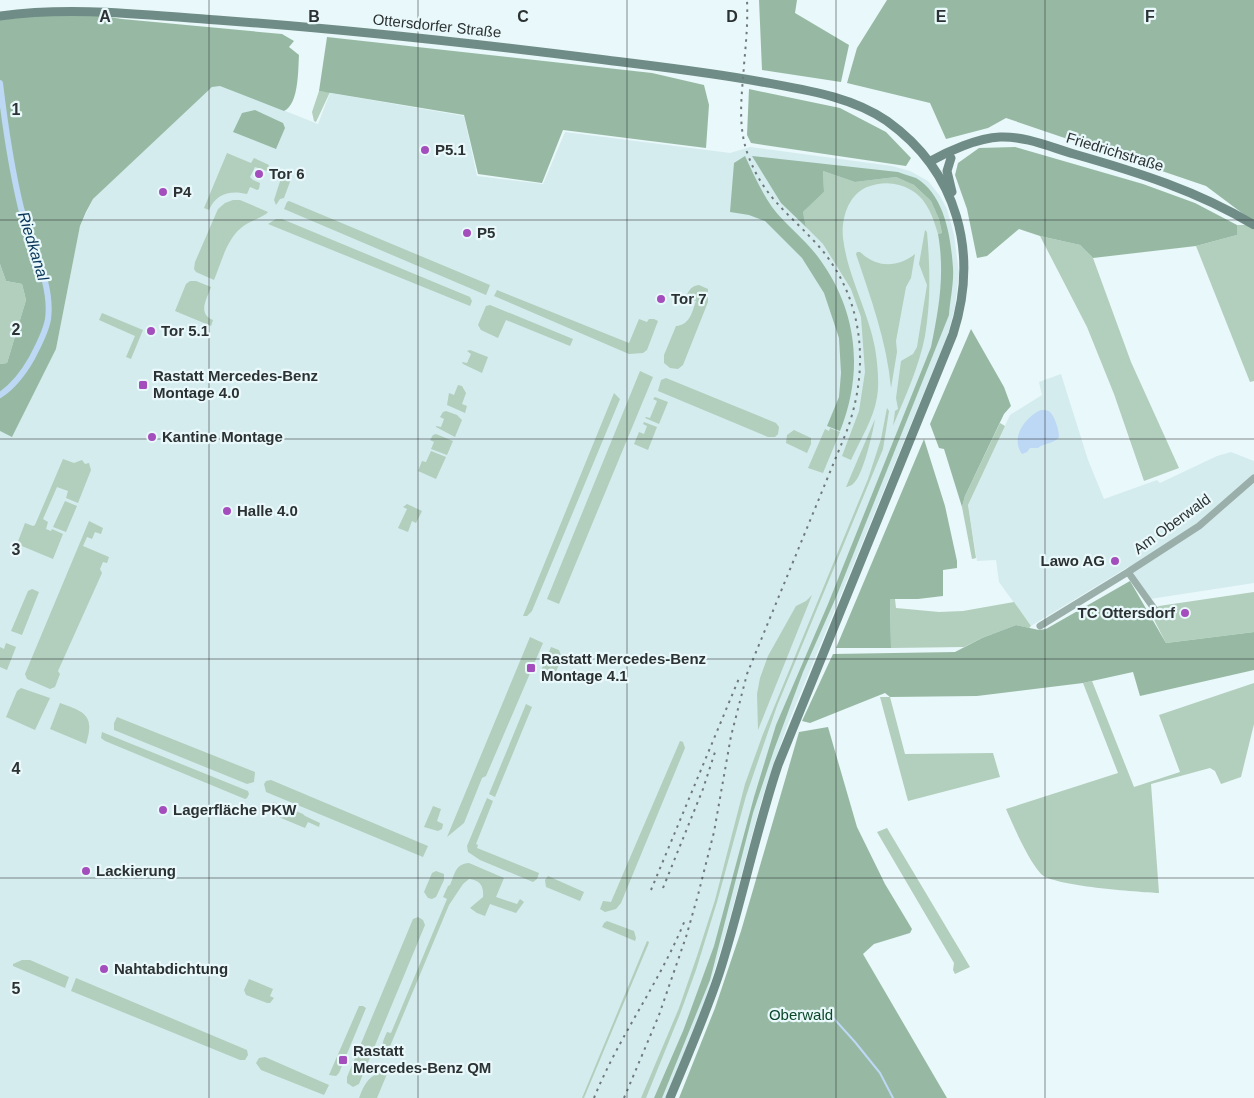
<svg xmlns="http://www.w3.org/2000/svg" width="1254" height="1098" font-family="Arial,sans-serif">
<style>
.built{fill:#d4ecee}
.green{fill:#b2cebc}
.forest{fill:#97b9a3}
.water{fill:#bcd8f5}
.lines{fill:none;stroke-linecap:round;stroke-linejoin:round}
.stream{stroke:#bcd8f5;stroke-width:2}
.canal{stroke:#bcd8f5;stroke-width:6}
.street{stroke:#9bafaa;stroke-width:7}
.secondary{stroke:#708c86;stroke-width:9}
.rail{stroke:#70797b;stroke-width:2;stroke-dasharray:2.5 5;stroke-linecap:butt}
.grid{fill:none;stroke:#2c3233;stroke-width:1;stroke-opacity:0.55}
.poi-dot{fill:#a34ebc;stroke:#e9f8fa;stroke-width:2}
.labels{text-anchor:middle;stroke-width:4.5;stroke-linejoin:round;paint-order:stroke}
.street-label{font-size:15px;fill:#2c3233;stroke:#e9f8fa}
.poi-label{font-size:15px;font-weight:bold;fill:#2c3233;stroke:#e9f8fa;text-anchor:start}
.park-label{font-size:15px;fill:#0b482a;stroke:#e9f8fa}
.water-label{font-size:16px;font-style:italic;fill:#073458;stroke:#e9f8fa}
.grid-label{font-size:16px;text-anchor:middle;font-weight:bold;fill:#2c3233;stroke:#e9f8fa;stroke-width:4.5;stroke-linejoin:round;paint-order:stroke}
</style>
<rect width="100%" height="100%" fill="#e9f8fa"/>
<path class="built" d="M216,85L225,87L318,124L330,93L464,116L477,176L543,184L565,132L730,153L750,147L892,166L910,171L928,181L940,196L947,209L954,235L959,273L955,307L948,334L787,726L761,802L727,929L704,1004L666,1098H0V431L12,436L56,349L80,226L93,199L208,90Z
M1061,374L1088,460L1104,499L1157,480L1160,483L1217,456L1231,452L1254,461V583L1150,599L1128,567L1031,626L999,582L996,560L977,561L968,505L1010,415L1042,395L1039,382Z"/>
<path class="green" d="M319,91L330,92L316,122L314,121L312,112Z
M227,153L251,163L254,158L269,165L267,171L255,167L250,177L253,180L260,183L259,189L257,190L250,187L247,194C231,190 216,193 209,210L204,208Z
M823,171L855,182L896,177L914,185L931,201L939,219L942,233L938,234C933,217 927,199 911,190C898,182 882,181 867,187C848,195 841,219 843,238C848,281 874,320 877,363C878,373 879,386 877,397C874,418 860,440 851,460L842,456L859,411L865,372L861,317L851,289L823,244L806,227L803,212L824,192Z
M283,172L290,174L291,179L284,198L280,199L276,205L274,200Z
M233,200H240L268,212C263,218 248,221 241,228C227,239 221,263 214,280L196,272L194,269L195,262L218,209L225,203Z
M289,201L490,285L486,295L284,209L287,202Z
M276,219H282L470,297L472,301L470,306L268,224Z
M1237,225H1246L1254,230V381L1250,382L1196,246L1237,235Z
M925,230L927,232C930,267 931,301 925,336C919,367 905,397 893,426L895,411L898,409L896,398L901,361L913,354L917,347L927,285L919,264Z
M1040,236L1080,245L1093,258L1131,362L1179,468L1144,481L1114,394L1087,327Z
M857,252H860C877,268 897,268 915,254L911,278L906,287L896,341L897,352L891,388C887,342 871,299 856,254Z
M0,264L6,281L22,284L26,300L7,363L0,364Z
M190,281H196L211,287C207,299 197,313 213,320L211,326L175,311L186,284Z
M699,285L708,289V302L683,365L678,369L670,368L664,363V355L676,326C690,325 692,312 696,301L686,297C689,290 691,286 699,285Z
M497,290L629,343L639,319L647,322L649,319H654L658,321L647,350L643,353L629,354L494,296Z
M490,305L573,339L570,346L506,320L498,338L481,330L478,325L486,306Z
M102,313L143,330L131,359L126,357L135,336L99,320Z
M470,350L488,357L482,373L463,364L462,362L467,363L471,354L467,351Z
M640,371L653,377L559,604L547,599Z
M666,378L776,423L779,427L778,434L775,437H768L658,391L661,380Z
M458,385L462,386L466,393L462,404L467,406L465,413L447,405L449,393L454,395Z
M614,393L620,399L532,611L527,616H523Z
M655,397L668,402L659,424L645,418L646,417L650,418L657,401L653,399Z
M887,408L889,411L883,449L777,706L746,796L717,902L696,970L680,1014L646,1098H641L679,1008L697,956L715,900L745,784L763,734L868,479L881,439Z
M446,411L457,415L462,420L455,437L436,427V426L441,427L444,419L440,417L443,412Z
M875,419C873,432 863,476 853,484C852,485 847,487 846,487Z
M644,422L657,427L648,450L634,444L639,432L644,434L647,426L643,424Z
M1000,423L1005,426L968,505L976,558L972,559L962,507L965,496Z
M830,428L840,432L823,473L808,468L825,429L829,431Z
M794,430L811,438V444L807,453L786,443L787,435Z
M436,434L453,441L447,455L431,449L434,442L430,440L433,435Z
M431,451L446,457L436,479L418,471L422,461L426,462Z
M63,459L74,463L82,460L85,464L89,463L91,470L78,503L66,498L68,491L57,487L43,519L48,522L46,529L51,531L52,529L63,534L53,559L17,544L25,523L33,526L35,525Z
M65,501L77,506L66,532L53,527Z
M407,504L422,511L416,523L412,521L408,532L398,528L407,509L403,507Z
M89,521L103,528L101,534L95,532L92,539L87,537L83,546L109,557L107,563L103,562L100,569L102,573L58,671L60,674L55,687L50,689L27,679L25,674Z
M32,589L39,592L22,635L11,631L28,591Z
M1254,592V632L1166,643L1150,612L1159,606Z
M812,595L758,730L757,694L760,678L768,656L796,606L806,601Z
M890,599H895L896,608L939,612L963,611L1014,602L1031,626L1029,628L1016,625L982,638L964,647L891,648Z
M530,637L543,643L486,776L482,778L464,823L447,837Z
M6,643L16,647L7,670L0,667V647L4,649Z
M551,647L559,650L562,658L553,678L540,673Z
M1092,681L1134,787L1180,772L1159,715L1254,683V724L1241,777L1221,784L1215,771L1210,768L1151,784L1159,893C1139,892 1052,886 1041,874C1027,858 1015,829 1006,809L1118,773L1083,683Z
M21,688L50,698L35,730L6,717L17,691Z
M880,697H890L905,754L993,753L1000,777L908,801Z
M60,703C85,712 95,715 86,744L50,729Z
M526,704L532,707L495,797L489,794Z
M117,717L255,772L254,782L247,784L114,730V723Z
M102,732L248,791L249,794L247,798L245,799L105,741L101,738Z
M680,741L683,742L685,748L621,903L616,909L605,912L600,909L603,901L611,902Z
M271,780L428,846L423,857L266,792L264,784L266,781Z
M487,798L493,801L476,844L478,845L477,848L539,873L537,879L533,882L480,860L468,852L467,846Z
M273,802L303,814L305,816L320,823L319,827L308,822L305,828L269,813Z
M433,806L441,809L437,821L443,824L442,829L438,831L424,827Z
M887,828L970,967L955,974L953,970L954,963L877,832Z
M469,863L504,878L496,897L517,904L520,899L524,902L516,913L490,904L485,916L477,913L470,908L483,897C484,886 480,880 469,879L463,884L449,905L386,1056C379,1048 383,1041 387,1032L391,1033L447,899L443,897L448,886L450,885C455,874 455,864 469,863Z
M436,871L444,874V880L436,897L432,899L428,898L424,892L432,873Z
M548,876L584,892L580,901L546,887L545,880Z
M418,917L423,920L425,925L359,1084L353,1087L347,1083V1077L413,919Z
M607,921L634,931L636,938L635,941L602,927L604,923Z
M647,941L649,942L648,945L584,1098H582Z
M22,960H30L69,977L65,988L13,966V964Z
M76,978L247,1050L248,1055L245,1060H240L71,991Z
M249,979L273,989L270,996L274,998L270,1003H267L246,995L244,990Z
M359,1006H363L366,1008L339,1073L336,1076L329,1075Z
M265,1057L329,1085L324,1095L261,1070L256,1063L259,1058Z
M380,1072L387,1074L377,1098H359C364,1085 367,1078 380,1072Z"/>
<path class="forest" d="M759,0H797L795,13L849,45L841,82L762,70Z
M887,0H1254V222L1206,186L1006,118L988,128L946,139L930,103L847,83L857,48Z
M42,15H96L122,19L282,34L294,41L289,47L299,55C298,70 299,104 284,111L220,86L212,87L93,199L86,212L80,226L56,349L12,437L0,431V364L7,363L26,300L22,284L6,281L0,264V20Z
M327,37L652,73L704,85L709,105L706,148L563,130L542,183L478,174L464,115L319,91Z
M749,89L840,108L886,132L911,158L906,166L751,143L747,135Z
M255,110L283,123L285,128L276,149L233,132L242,113Z
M1015,147L1143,184L1195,203L1237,225V235L1196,246L1093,258L1080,245L1040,236L1019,229L987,256L977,258L967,209L955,175L958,163L979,148Z
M745,156C753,173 761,191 772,207C787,227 809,242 823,264C858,315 863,374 840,431L827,426L839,397L841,373L839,338L824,293L802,258L765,221L749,215L730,212L734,163Z
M752,156L898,172C903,174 910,176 916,178C945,195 951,238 953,268C954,283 950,300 949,315L837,595L803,672L774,750L753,813L710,980L662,1098H654L683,1031L714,946L754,797L776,725L828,604L931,347C939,308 945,274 938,234L942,233L939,219L931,201L914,185L896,177L855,182L823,171L824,192L803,212L806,227L781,203Z
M971,329L1004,387L1011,406L1004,414L965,496L962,507L944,449L939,448L930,424Z
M924,439L945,506L957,561V568L943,570V596L918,599H890L891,648H836Z
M1130,581L1166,643L1254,632V670L1140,696L1133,672L1083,683L977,696L890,697L885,693L810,723L802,721L833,654L955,652L982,638L1016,625L1039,630L1046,629Z
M828,727L857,827L885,884L912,929L910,933L874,944L863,954L947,1098H679L715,1008L741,931L799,732Z"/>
<path class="water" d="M1041,410C1044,410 1047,410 1050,412C1055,417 1059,430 1059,437C1054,444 1046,442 1038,448H1030L1027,452L1022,454C1010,438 1025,417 1041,410Z"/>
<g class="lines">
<path class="stream" d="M828,1012L855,1042L880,1073L893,1098"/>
<path class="canal" d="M0,83C5,125 11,167 21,208C30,242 53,284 48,319C46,332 38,346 32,358C24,372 14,386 0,395"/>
<path class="street" d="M1128,572L1158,614
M1040,626L1128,572L1199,526L1254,478"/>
<path class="secondary" d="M0,16C73,6 144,15 217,20C344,29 471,43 598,59C653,66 708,72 762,82C805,90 850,96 887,121C958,172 979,253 953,334L778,765C755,834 741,905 719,974C705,1016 687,1057 670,1098
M951,158L947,171L952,192
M929,162C948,151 978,138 1000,137C1025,136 1050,147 1074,154C1137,172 1198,191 1254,225"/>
<path class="rail" d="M663,888L703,789L716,749
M651,890L740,676
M594,1098C619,1036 660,982 685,920
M624,1098L659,1015L686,937L698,895L714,832L731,736L747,674L846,433C871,367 864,294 814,241C786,211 763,196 748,155C737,125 742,95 744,65C746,43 748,22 747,0"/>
</g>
<path class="grid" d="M209,0V1098M418,0V1098M627,0V1098M836,0V1098M1045,0V1098M0,220H1254M0,439H1254M0,659H1254M0,878H1254"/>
<g class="poi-dot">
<circle cx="425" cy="150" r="5"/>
<circle cx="259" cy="174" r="5"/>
<circle cx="163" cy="192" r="5"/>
<circle cx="467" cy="233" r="5"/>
<circle cx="661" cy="299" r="5"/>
<circle cx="151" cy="331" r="5"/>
<rect x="138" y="380" width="10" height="10" rx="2.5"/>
<circle cx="152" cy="437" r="5"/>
<circle cx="227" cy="511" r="5"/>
<circle cx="1115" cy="561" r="5"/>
<circle cx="1185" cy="613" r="5"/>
<rect x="526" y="663" width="10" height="10" rx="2.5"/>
<circle cx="163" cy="810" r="5"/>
<circle cx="86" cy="871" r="5"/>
<circle cx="104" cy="969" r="5"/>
<rect x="338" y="1055" width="10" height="10" rx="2.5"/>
</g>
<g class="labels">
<g class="street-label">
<text transform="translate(437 26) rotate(6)" y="5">Ottersdorfer Straße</text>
<text transform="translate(1115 152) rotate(17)" y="5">Friedrichstraße</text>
<text transform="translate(1172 524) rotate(-36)" y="5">Am Oberwald</text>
</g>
<g class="poi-label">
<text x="435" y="155">P5.1</text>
<text x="269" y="179">Tor 6</text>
<text x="173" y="197">P4</text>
<text x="477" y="238">P5</text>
<text x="671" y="304">Tor 7</text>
<text x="161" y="336">Tor 5.1</text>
<text x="153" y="381">Rastatt Mercedes-Benz<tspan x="153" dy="17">Montage 4.0</tspan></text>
<text x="162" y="442">Kantine Montage</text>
<text x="237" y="516">Halle 4.0</text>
<text x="1105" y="566" text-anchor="end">Lawo AG</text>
<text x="1175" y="618" text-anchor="end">TC Ottersdorf</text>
<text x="541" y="664">Rastatt Mercedes-Benz<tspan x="541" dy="17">Montage 4.1</tspan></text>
<text x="173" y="815">Lagerfläche PKW</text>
<text x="96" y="876">Lackierung</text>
<text x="114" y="974">Nahtabdichtung</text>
<text x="353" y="1056">Rastatt<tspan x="353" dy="17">Mercedes-Benz QM</tspan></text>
</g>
<g class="park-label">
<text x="801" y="1020">Oberwald</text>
</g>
<g class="water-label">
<text transform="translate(34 246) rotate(73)" y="6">Riedkanal</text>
</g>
</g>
<g class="grid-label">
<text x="105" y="22">A</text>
<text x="314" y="22">B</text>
<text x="523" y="22">C</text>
<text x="732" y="22">D</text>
<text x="941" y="22">E</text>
<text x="1150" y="22">F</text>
<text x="16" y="115">1</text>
<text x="16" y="335">2</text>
<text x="16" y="555">3</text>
<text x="16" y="774">4</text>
<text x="16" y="994">5</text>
</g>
</svg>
